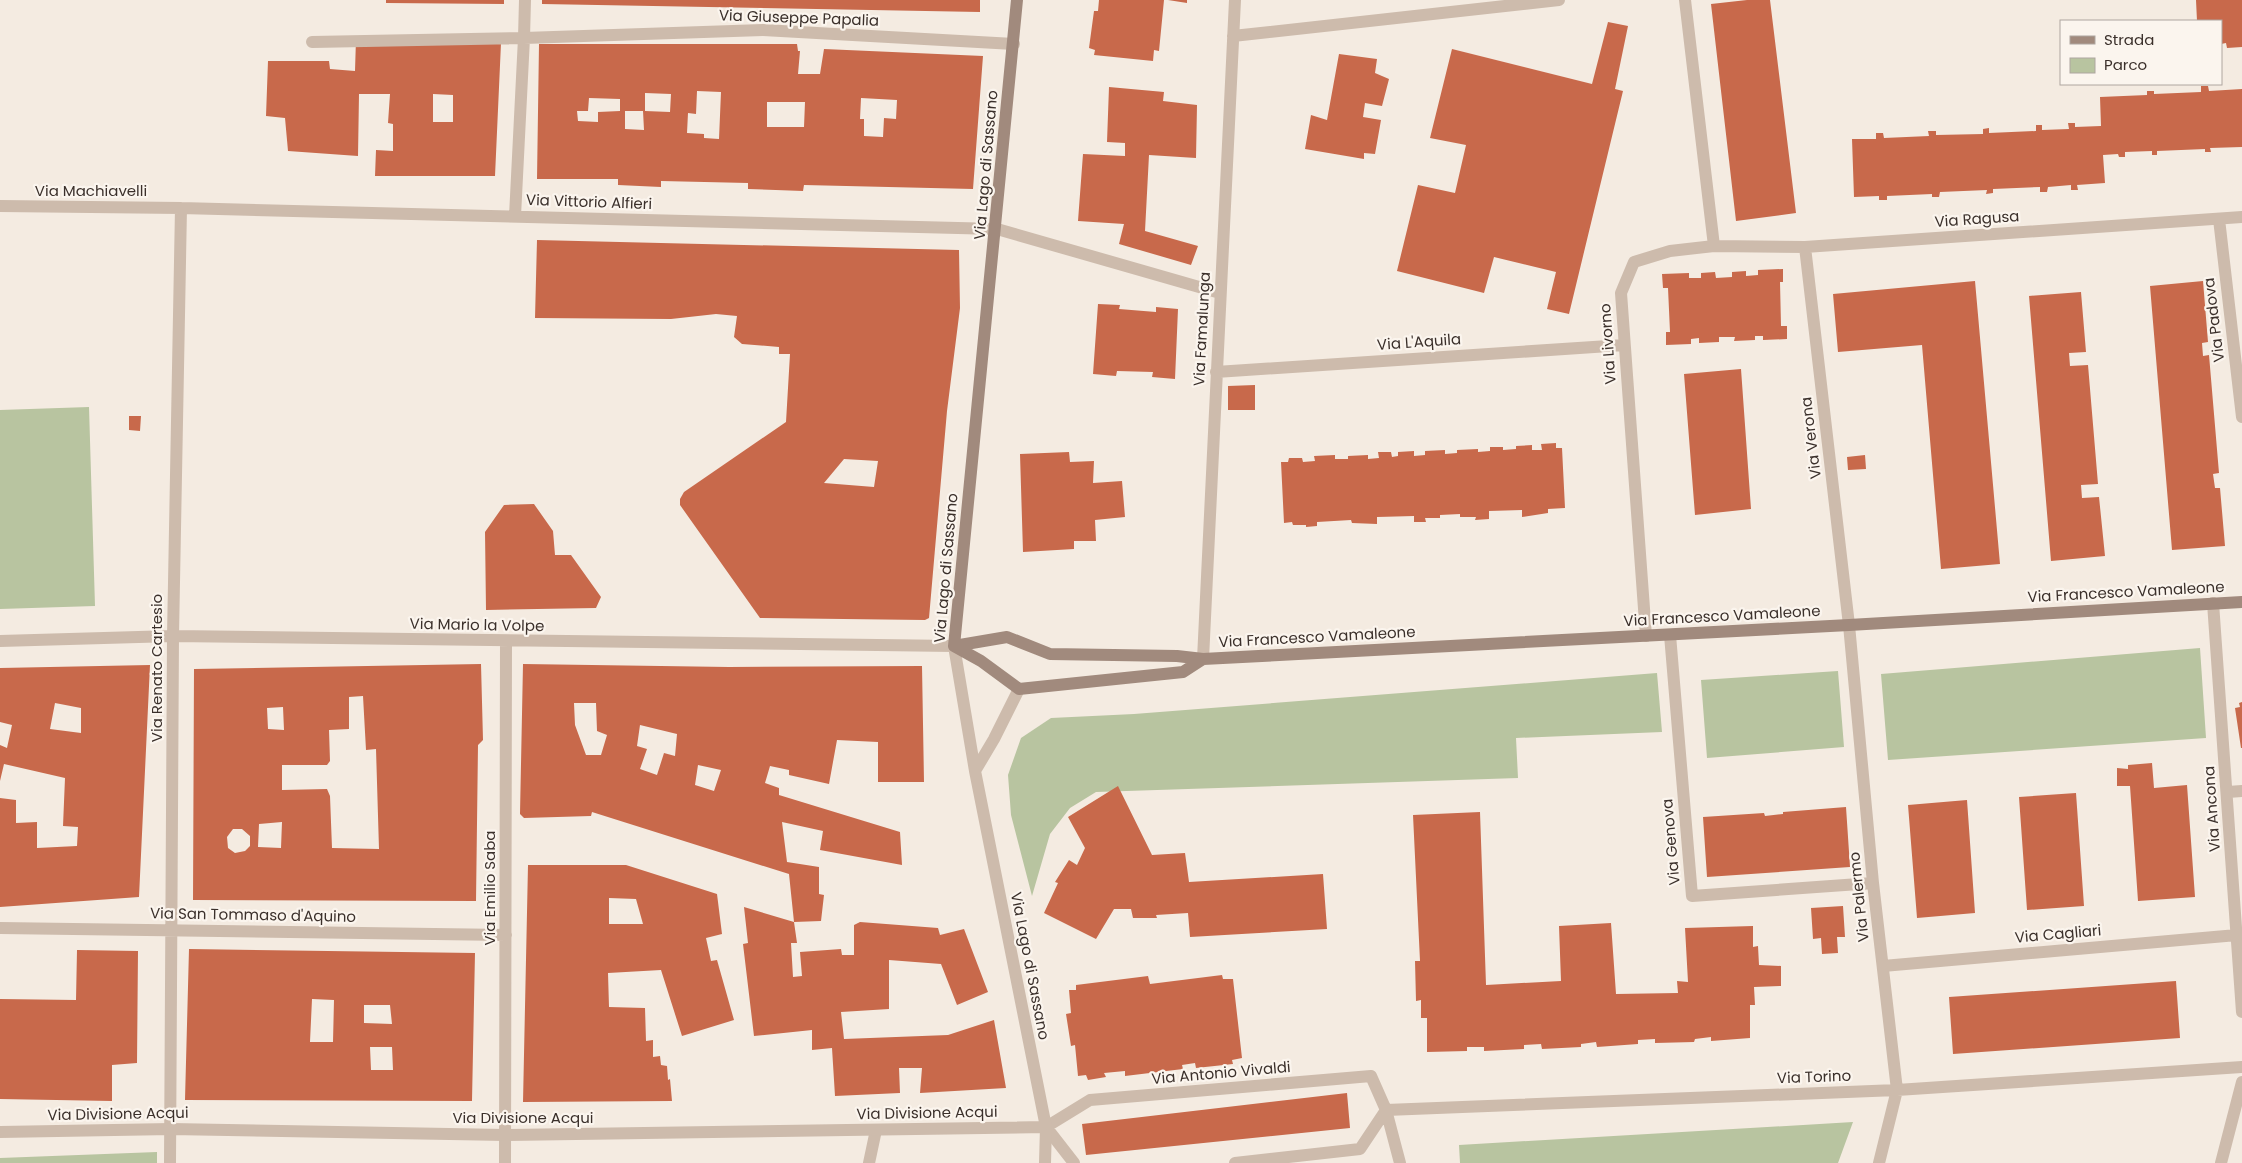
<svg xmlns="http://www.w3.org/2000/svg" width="2242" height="1163" font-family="Poppins,sans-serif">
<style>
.green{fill:#b8c4a0}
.building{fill:#c8694b;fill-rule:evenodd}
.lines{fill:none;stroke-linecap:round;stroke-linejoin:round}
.minor{stroke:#cdbbac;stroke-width:12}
.tertiary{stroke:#cdbbac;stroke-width:12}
.secondary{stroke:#a18a7d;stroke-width:12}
.labels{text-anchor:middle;stroke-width:4.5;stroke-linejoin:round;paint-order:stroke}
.street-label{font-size:15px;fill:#3b302b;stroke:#fbf5ee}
</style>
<rect width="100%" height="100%" fill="#f4ebe1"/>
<path class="green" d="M89,407L95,606L0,609V410Z
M2200,648L2206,738L1888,760L1881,674Z
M1838,671L1844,747L1707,758L1701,680Z
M1657,673L1662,732L1516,738L1518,778L1096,792L1070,808L1050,834L1032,896L1011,815L1008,775L1021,738L1051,718L1134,714Z
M1853,1122L1838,1163H1460L1459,1145Z
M157,1152V1163H0V1158Z"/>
<path class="building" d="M386,0H504V4L386,3Z
M542,0H980V12L542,4Z
M1099,0H1164L1159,51L1154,50L1153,61L1094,55L1095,50L1089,48L1094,11H1098Z
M1168,0H1187V3Z
M1747,0H1770L1796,213L1736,221L1711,4Z
M2196,0H2242V47L2227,48L2226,43L2221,44V21H2197Z
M1608,22L1628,26L1615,89L1623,91L1569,314L1547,309L1556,272L1494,257L1484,293L1397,271L1418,185L1455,193L1466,145L1430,138L1452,49L1592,84Z
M356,39L501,43L495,176H375L376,150L393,151V124L388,123L390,94H359L358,156L288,151L285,118L266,116L268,61H329L330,69L355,71ZM433,94L453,95V122H433Z
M539,44H797L798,51H800L798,74H820L824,49L983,56L973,189L804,185L803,191L748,189V183L661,181V187L618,185V179H537ZM697,91L721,92L719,139L704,138V134L687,133L688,113L696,114ZM645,93L671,94L670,112L645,111ZM589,98L620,99V111L598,112V122L578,121L577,111H588ZM861,98L897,100L896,119L884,118L883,137L864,136V119H860ZM767,102H805L804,127H767ZM625,111H643L644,130L625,129Z
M1339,54L1377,59L1375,73L1389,79L1382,106L1365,103L1363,117L1381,120L1375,154L1364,153V159L1305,149L1311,115L1327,120Z
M2201,86H2208L2209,91L2242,89V147L2210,148L2211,152H2205V149L2157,151V155H2152V151L2125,152V157H2119L2118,154L2103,155L2105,183L2077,185L2078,190H2071V185L2048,187L2047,192H2040V187L1993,189V193L1986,194L1987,190L1940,192L1939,197H1932V194L1887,196V200H1879V196L1854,197L1852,139H1876V133H1883L1884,138L1929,136L1928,131H1936V135L1983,134V129L1989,128V133L2036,131V125H2042V130L2069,129L2068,123H2075V127L2101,126L2100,97L2147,95V91H2154V94L2201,92Z
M1109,87L1164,92L1163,101L1197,105L1196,158L1149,155L1145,231L1198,246L1191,265L1119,244L1124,224L1078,221L1083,154L1125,156V143L1107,142Z
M537,240L959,250L960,308L947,411L929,618L925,620L760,618L680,505V499L684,492L786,422L790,354H779V347L742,344L734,337L737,316L716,314L671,319L535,318ZM844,459L878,461L874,487L824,483Z
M1783,269V282H1780L1781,326H1787V339L1763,340V336H1755V340L1734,341L1735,337H1719V342L1699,343V338L1691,339V344L1666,345V332H1670L1668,288H1663L1662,274L1689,273V278H1701V273L1715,272L1716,278L1732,277V272L1746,271V276L1758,275V270Z
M1975,281L2000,564L1941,569L1922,345L1838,352L1833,294Z
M2203,281L2208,342L2202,343L2203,356L2209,355L2219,473L2213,474L2215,488H2220L2225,546L2172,550L2150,286Z
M2081,292L2086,352L2069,353L2070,366L2088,365L2098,484L2081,485L2082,498L2099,497L2105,556L2051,561L2029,296Z
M1098,304L1120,305L1119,309L1156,312V307L1178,309L1175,379L1152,377L1153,372L1117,371L1116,376L1093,374Z
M1741,369L1751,509L1695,515L1684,374Z
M1255,385V410H1228V386Z
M129,416H141L140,431L129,430Z
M1556,443V448H1562L1565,508L1548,509V513L1522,517V510L1489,511V519L1475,520L1476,517H1460V514L1440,515V518H1425L1426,522H1414V516L1377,517V524L1352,523L1351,520L1317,522V526L1306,527V525H1293L1292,522L1284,523L1281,462H1288L1289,458H1302L1303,462L1315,461L1314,456L1335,455V459H1348V456L1368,455V459L1379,458L1378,452H1391L1392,457L1398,456V452L1414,451V456L1425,455V451L1445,450V454L1457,453V450L1478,449V452L1490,451V447H1503V450L1516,449V446L1532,445V450H1542L1541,444Z
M1069,452L1070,462L1094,461L1093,483L1122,481L1125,517L1095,520L1096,541H1074V549L1023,552L1020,454Z
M1865,455L1866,469L1848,470L1847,457Z
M534,504L553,531L555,555H571L601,597L596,608L486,610L485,532L504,505Z
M481,664L483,740L478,745L476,901L193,900L194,669ZM363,696L366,750L376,749L379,849L332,848L330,796L327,789L282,790V765H327L330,761L329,730L349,729V697ZM283,707L284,730L268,729L267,708ZM282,822L281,848L258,847L259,824ZM233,829H242L250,836V846L245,851L235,853L228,848L227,837Z
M523,664L729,667L922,666L924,782H878V742L837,740L829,784L789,775V770L770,766L765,783L779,788V795L900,832L902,865L820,850L823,831L782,822L787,862L819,867V894L824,895L821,921L794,922L789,874L592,812L591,816L524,818L520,814ZM574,703H596L597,731L607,735L601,755H586L575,725ZM640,725L677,734L675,756L664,753L657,775L640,769L647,749L637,746ZM698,765L721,770L714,791L695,785Z
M150,665L139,897L0,907V798L16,800V823L37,822V848L77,846L78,827L63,826L65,778L4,764L0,781V745L7,748L12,725L0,722V668ZM55,703L81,708V733L50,729Z
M2242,702V748H2241L2235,708L2240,707L2239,703Z
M2152,763L2154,788L2187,785L2195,897L2138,901L2130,786H2117V768L2128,769V765Z
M1118,786L1152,855L1185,853L1189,882L1323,874L1327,929L1190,937L1188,913L1156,915L1157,918H1133L1131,909H1114L1096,939L1044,913L1058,883L1055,882L1069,860L1077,865L1085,848L1068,817Z
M2076,793L2084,906L2027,910L2019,797Z
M1967,800L1975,913L1917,918L1908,805Z
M1846,807L1850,867L1707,877L1703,817L1764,813L1765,816L1783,814V812Z
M1480,812L1486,985L1561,981L1559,926L1611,923L1616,994L1678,993L1677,981L1688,982L1685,928L1753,926V947L1758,946L1759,965L1781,966V986L1754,987L1755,1005H1750V1038L1711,1041V1037L1695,1039L1694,1042L1655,1043V1039L1638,1040V1044L1597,1047L1596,1042L1581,1044V1047L1542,1049L1541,1044L1524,1045V1049L1484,1051V1047H1467V1051L1427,1052V1018H1421V1000L1416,1001L1415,961H1420L1413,815Z
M528,865H626L717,894L722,934L706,938L711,961L717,960L734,1020L682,1036L661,970L608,973L609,1007L645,1008L646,1041L653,1040V1057L660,1056L661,1065L667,1066L668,1080L670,1079L672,1101L523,1102ZM609,898L636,899L643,924H609Z
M1843,906L1845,937H1837L1838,953L1822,954L1821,938L1813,939L1811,908Z
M744,907L794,922L797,943H791L793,977L802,976L800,952L841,949L842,955H854V925L860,922L938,928L940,935L964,929L988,992L957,1005L941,964L889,960V1009L841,1012L844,1039L948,1035L994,1020L1006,1088L920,1093L922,1068H899L900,1093L835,1096L832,1048L812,1050V1030L754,1036L743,944L748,943Z
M189,949L475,953L472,1101L185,1100ZM312,999L334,1000L333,1042H310ZM364,1005H390L392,1024L364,1023ZM370,1047H392L393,1070H371Z
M77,950L138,951L137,1063L112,1065V1101L0,1099V999L76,1000Z
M1222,975L1223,979H1233L1242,1058L1232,1060L1233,1064L1196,1068L1195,1063L1182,1065L1183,1069L1125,1076V1071L1104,1073L1106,1077L1088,1080L1086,1075L1078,1076L1075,1045L1071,1046L1066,1014L1071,1013L1069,990H1076V985L1148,976L1150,984Z
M2176,981L2180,1038L1953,1054L1949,997Z
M1347,1093L1350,1128L1086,1155L1082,1124Z"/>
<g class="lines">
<path class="minor" d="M525,0L524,38L763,30L1014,44
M1685,0L1714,246
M1233,36L1559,0
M312,42L524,38L515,216
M0,206L181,208L997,229L1220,293
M2219,219L2242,417
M1805,247L1849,625L1873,883L1897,1090L1879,1163
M1216,372L1624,345
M2213,603L2242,1012
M1670,635L1692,896L1873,883
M1646,636L1621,293L1634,262L1670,251L1714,246L1805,247L2242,217
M0,641L173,636L954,646
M1203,659L1235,0
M2228,792L2242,791
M0,928L506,935
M1883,966L2237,935
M1386,1110L1897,1090L2242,1067
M170,1163L173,636L181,208
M505,1163L506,641
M869,1163L876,1130
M1074,1163L1046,1127L1090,1100L1371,1076L1386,1110L1400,1163
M1235,1163L1360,1149L1386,1110
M2221,1163L2242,1082"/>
<path class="tertiary" d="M954,646L975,771L1046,1127L1045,1163
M975,771L994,739L1019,689
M0,1132L171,1129L505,1135L1046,1127"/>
<path class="secondary" d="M954,646L1007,637L1050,654L1177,656L1203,659L1849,625L2242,602
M954,646L1017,0
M954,646L981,661L1019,689L1183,672L1203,659"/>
</g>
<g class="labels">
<g class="street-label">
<text transform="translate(799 18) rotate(2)" y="5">Via Giuseppe Papalia</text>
<text transform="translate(986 165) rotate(-85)" y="5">Via Lago di Sassano</text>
<text x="91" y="196">Via Machiavelli</text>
<text transform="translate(589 202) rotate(2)" y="5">Via Vittorio Alfieri</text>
<text transform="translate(1977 219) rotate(-4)" y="5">Via Ragusa</text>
<text transform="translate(2214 320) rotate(-97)" y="5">Via Padova</text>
<text transform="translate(1202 329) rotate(-87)" y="5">Via Famalunga</text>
<text transform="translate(1419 342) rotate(-4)" y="5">Via L'Aquila</text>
<text transform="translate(1608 344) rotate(-94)" y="5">Via Livorno</text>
<text transform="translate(1811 438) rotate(-97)" y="5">Via Verona</text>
<text transform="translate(946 568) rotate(-85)" y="5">Via Lago di Sassano</text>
<text transform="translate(2126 592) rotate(-3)" y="5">Via Francesco Vamaleone</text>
<text transform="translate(1722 616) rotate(-3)" y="5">Via Francesco Vamaleone</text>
<text transform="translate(477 625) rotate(1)" y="5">Via Mario la Volpe</text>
<text transform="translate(1317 637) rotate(-3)" y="5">Via Francesco Vamaleone</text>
<text transform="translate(157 668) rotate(-90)" y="5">Via Renato Cartesio</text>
<text transform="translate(2212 809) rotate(-94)" y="5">Via Ancona</text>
<text transform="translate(1671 842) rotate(-95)" y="5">Via Genova</text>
<text transform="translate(490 888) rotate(-90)" y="5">Via Emilio Saba</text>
<text transform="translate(1859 897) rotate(-96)" y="5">Via Palermo</text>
<text transform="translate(253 915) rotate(1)" y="5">Via San Tommaso d'Aquino</text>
<text transform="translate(2058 934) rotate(-5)" y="5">Via Cagliari</text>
<text transform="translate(1030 966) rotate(79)" y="5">Via Lago di Sassano</text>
<text transform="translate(1221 1073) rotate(-5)" y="5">Via Antonio Vivaldi</text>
<text transform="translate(1814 1077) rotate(-2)" y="5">Via Torino</text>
<text transform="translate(927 1113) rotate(-1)" y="5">Via Divisione Acqui</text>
<text transform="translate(118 1114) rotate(-1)" y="5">Via Divisione Acqui</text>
<text x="523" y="1123">Via Divisione Acqui</text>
</g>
</g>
<rect x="2060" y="20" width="162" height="65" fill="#fbf5ee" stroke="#aea6a0"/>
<rect x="2070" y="36" width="25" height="8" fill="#a18a7d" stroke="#aea6a0"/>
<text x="2104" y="45" font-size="15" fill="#3b302b">Strada</text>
<rect x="2070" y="58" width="25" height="15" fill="#b8c4a0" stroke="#aea6a0"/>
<text x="2104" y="70" font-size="15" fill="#3b302b">Parco</text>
</svg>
